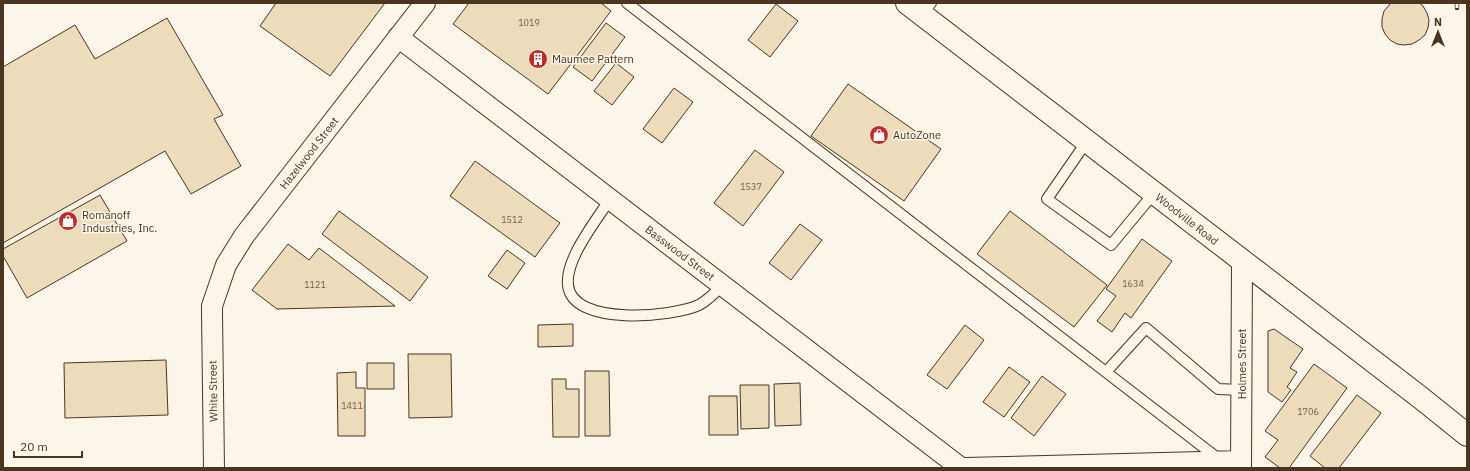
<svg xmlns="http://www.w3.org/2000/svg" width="1470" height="471" font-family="'IBM Plex Sans',sans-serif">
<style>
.building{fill:#ecdcbc;stroke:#4a3520}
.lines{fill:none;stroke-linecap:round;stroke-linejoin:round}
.lane-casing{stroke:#4a3520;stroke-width:12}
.street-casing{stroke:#4a3520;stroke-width:22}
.primary-casing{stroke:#4a3520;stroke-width:24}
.lane{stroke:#fbf6e9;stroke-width:10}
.street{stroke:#fbf6e9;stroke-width:20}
.primary{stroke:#fbf6e9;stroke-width:22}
.rail-casing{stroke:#4a3520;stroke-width:4.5}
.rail{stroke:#fbf6e9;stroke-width:3;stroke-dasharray:9;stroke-linecap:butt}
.labels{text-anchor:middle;stroke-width:3;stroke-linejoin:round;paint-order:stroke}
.number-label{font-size:9px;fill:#725f47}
.poi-label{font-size:11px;fill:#4a3520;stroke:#fbf6e9;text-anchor:start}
.street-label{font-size:11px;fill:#4a3520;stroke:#fbf6e9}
</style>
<rect width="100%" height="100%" fill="#fbf6e9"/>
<path class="building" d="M276,3H385L330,76L260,26Z
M469,3H601L611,11L548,94L453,24Z
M1391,3H1419L1423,6L1427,13L1429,20L1428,28L1425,35L1419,40L1412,44L1404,45L1397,44L1390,40L1385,34L1382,27V19L1384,11Z
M776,4L798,21L770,57L748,40Z
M167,18L223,115L214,119L241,166L191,194L165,151L3,243V67L75,25L95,59Z
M606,23L625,37L592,81L573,67Z
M616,63L634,77L612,105L594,91Z
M848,84L941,149L904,201L811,136Z
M674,88L693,102L662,143L643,129Z
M755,150L784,172L743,226L714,203Z
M475,161L560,223L535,257L450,196Z
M100,195L127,241L27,298L3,256V249Z
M339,211L428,277L410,301L322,234Z
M1010,211L1107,285L1074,327L977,254Z
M800,224L822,240L791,280L769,263Z
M1142,239L1172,261L1131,318L1125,313L1112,332L1097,321L1116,296L1106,289Z
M288,244L309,260L319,248L395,306L277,309L252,290Z
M507,250L525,263L507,289L488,276Z
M573,324V346L538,347V325Z
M965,325L984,340L947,389L927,375Z
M1274,329L1303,349L1290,368L1297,372L1287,387L1291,390L1282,402L1268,392V331Z
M408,354H451L452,417L409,418Z
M166,360L168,415L65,418L64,363Z
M367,363H394V389H367Z
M1314,364L1347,388L1289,468H1280L1265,457L1278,440L1265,431Z
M1009,367L1030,382L1004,417L983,402Z
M585,371H609L610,436H585Z
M356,372V388H365V436H338L337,373Z
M1042,376L1066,394L1034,436L1011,418Z
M552,379H566V389H579V437H553Z
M800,383L801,425L775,426L774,384Z
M740,385H769V428L741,429Z
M1357,395L1381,413L1339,468H1325L1310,456Z
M709,396H737L738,435H709Z"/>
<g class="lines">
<defs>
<path id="lane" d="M627,3L1220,460
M922,14L931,3
M1087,141L1047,199L1111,245L1154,193
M610,199C596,221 565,259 568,285C572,327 673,317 699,305C708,300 715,293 722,285
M1106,372L1146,328L1218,389L1241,390"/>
<path id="street" d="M398,37L961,468
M214,468L212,313V306L226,265L244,236L425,3
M965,468L1241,461
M1241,468L1242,261"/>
<path id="primary" d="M907,3L1421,398L1467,435"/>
</defs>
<use href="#lane" class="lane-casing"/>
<use href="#street" class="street-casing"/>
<use href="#primary" class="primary-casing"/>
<use href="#lane" class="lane"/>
<use href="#street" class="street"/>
<use href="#primary" class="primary"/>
<defs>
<path id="rail" d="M1457,3V8"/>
</defs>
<use href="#rail" class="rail-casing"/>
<use href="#rail" class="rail"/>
</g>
<defs>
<symbol id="building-disc" viewBox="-11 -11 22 22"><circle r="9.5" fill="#c62828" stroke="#fbf6e9"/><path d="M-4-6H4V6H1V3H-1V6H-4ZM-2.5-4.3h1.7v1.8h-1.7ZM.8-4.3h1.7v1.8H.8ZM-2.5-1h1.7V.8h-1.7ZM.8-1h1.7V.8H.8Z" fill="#fff"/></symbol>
<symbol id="shop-disc" viewBox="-11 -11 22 22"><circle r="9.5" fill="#c62828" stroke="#fbf6e9"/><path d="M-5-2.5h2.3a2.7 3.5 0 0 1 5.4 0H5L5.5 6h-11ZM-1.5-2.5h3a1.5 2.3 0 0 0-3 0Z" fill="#fff"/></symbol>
</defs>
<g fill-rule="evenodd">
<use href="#building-disc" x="527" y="48" width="22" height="22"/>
<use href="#shop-disc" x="868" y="124" width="22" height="22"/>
<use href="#shop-disc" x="57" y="210" width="22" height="22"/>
</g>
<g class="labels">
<g class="number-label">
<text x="529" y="26">1019</text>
<text x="751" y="190">1537</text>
<text x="512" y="223">1512</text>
<text x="1133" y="287">1634</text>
<text x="315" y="288">1121</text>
<text x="352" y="409">1411</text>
<text x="1308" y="415">1706</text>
</g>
<g class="poi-label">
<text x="552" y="63">Maumee Pattern</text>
<text x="893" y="139">AutoZone</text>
<text x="82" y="219">Romanoff<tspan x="82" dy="13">Industries, Inc.</tspan></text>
</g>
<g class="street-label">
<text transform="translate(309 153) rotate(-52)" y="4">Hazelwood Street</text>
<text transform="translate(1187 219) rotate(38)" y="4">Woodville Road</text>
<text transform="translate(680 253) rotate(37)" y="4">Basswood Street</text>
<text transform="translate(1242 364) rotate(-90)" y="4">Holmes Street</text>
<text transform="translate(213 391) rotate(-91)" y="4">White Street</text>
</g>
</g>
<rect width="1470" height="471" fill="none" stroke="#4a3520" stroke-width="8"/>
<g transform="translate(1438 32)" stroke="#fbf6e9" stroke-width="3" paint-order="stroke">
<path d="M0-3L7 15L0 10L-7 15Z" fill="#4a3520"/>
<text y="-6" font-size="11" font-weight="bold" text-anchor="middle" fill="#4a3520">N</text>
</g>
<path d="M14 451v6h68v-6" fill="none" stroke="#4a3520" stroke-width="2"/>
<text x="20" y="451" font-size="12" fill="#4a3520" stroke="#fbf6e9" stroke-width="3" paint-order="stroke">20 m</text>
</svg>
